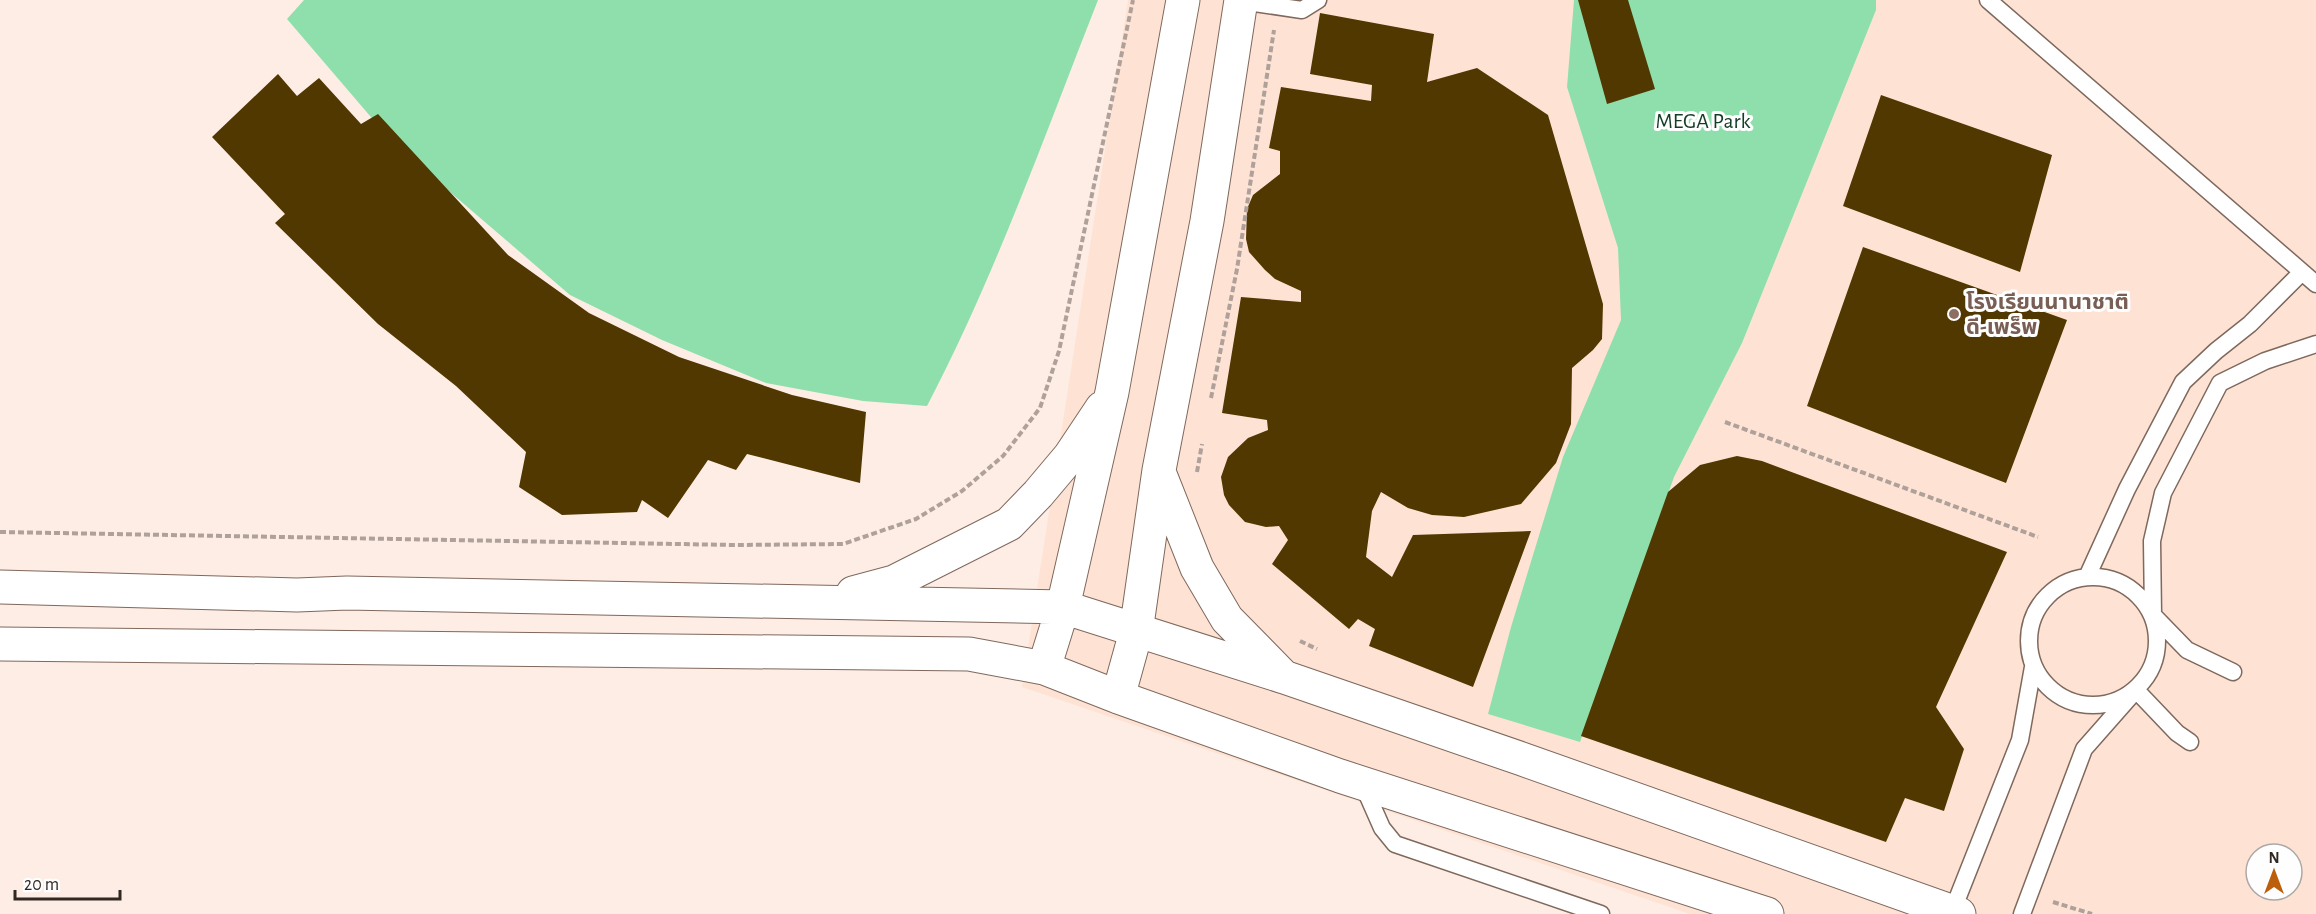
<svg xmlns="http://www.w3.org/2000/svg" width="2316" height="914" font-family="'Alegreya Sans','Noto Sans Thai',sans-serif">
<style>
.built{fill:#fee3d5;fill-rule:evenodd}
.green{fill:#8fdfac}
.building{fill:#513801}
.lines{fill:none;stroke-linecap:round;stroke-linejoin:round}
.lane-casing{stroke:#7f685c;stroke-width:19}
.street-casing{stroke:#7f685c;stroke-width:35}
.path{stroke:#afa19a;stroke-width:4;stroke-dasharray:6 3;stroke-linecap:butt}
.lane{stroke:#fff;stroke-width:16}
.street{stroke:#fff;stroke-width:33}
.education-dot{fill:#8d6e63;stroke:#fefefe;stroke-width:2}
.labels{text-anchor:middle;stroke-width:6;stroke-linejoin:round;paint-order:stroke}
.park-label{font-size:22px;fill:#153d26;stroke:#fefefe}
.education-label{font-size:22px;font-weight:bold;fill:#785e54;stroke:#fefefe;text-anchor:start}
</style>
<rect width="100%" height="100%" fill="#fdede5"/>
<path class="built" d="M1128,0H2316V914H1690L1022,687ZM2256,854H2292V890H2256Z"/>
<path class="green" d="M304,0H1098C1044,137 995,276 927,406L863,401L766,383L662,340L570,295L394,144L287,19Z
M1574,0H1876V10L1742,343L1674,477L1580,742L1488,714L1511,627L1563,457L1621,320L1618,248L1567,87Z"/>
<path class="building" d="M1578,0H1628L1655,89L1607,104Z
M1320,13L1434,34L1427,82L1477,68L1548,115L1603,304L1602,339L1593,350L1572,368L1571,424L1556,463L1521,504L1464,517L1432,515L1408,508L1381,492L1372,511L1366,557L1392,577L1413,535L1531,531L1473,687L1369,646L1375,629L1358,619L1349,629L1272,564L1288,540L1279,526L1266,527L1245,522L1229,505L1224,495L1221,477L1228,457L1248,438L1268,430L1267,420L1222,413L1241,297L1301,302V291L1275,279L1265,270L1249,252L1246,239L1247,209L1253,195L1280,174V151L1269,148L1281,87L1371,101L1372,85L1310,74Z
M278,74L297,96L319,78L361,124L378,114L508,255L589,313L679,357L792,395L866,412L860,483L747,454L736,470L708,460L668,518L642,500L637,512L562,515L519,487L526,452L456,386L378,324L275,223L285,214L212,137Z
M1881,95L2052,155L2020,272L1843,206Z
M1863,247L2067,320L2006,483L1807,406Z
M1737,456L1762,461L2007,552L1936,707L1964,749L1944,811L1905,798L1886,842L1581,736L1668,492L1700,465Z"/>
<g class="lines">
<defs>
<path id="lane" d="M1988,0L2316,284
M1241,1L1302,10L1318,0
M2029 641a64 64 0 1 1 128 0a64 64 0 1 1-128 0Z
M2087,577L2127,489L2183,382L2216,351L2250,324L2302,272
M2233,672L2187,650L2153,615L2152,541L2163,493L2220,383L2265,361L2316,344
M1363,785L1382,828L1395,844L1601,914
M1952,912L2020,740L2033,667
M2022,914L2084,749L2136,690L2177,733L2190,742"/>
<path id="street" d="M1159,472L1197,568L1227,619L1281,674
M0,587L297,595L347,593L1063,607L1284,677L1522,759L1959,914
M853,593L894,582L1009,524L1038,494L1070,456L1102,408
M0,644L969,654L1044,668L1118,697L1340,776L1767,914
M1044,668L1063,607L1112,392L1183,0
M1118,697L1136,632L1159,470L1207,221L1241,0"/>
</defs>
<use href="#lane" class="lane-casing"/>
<use href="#street" class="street-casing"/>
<path class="path" d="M1211,398L1237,269L1274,30
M1725,422L2038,537
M1197,472L1202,444
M0,532L734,545L843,544L916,519L962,491L1003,456L1040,408L1059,351L1133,0
M1300,641L1317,649
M2053,902L2092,914"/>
<use href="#lane" class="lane"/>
<use href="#street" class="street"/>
</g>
<circle class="education-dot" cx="1954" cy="314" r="6"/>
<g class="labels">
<g class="park-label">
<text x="1703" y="128">MEGA Park</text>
</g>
<g class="education-label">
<text x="1966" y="309">โรงเรียนนานาชาติ<tspan x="1966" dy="25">ดี-เพร็พ</tspan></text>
</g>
</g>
<g transform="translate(2274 872)"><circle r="28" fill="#fefefe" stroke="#aca8a6" stroke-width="1.5"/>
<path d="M0-4.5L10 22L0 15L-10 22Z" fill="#bc5f0c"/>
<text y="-9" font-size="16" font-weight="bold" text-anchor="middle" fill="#322823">N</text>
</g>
<path d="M15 890v9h105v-9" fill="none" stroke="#322823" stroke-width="3"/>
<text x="24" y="890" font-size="18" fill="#322823" stroke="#fefefe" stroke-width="4.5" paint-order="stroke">20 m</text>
</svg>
